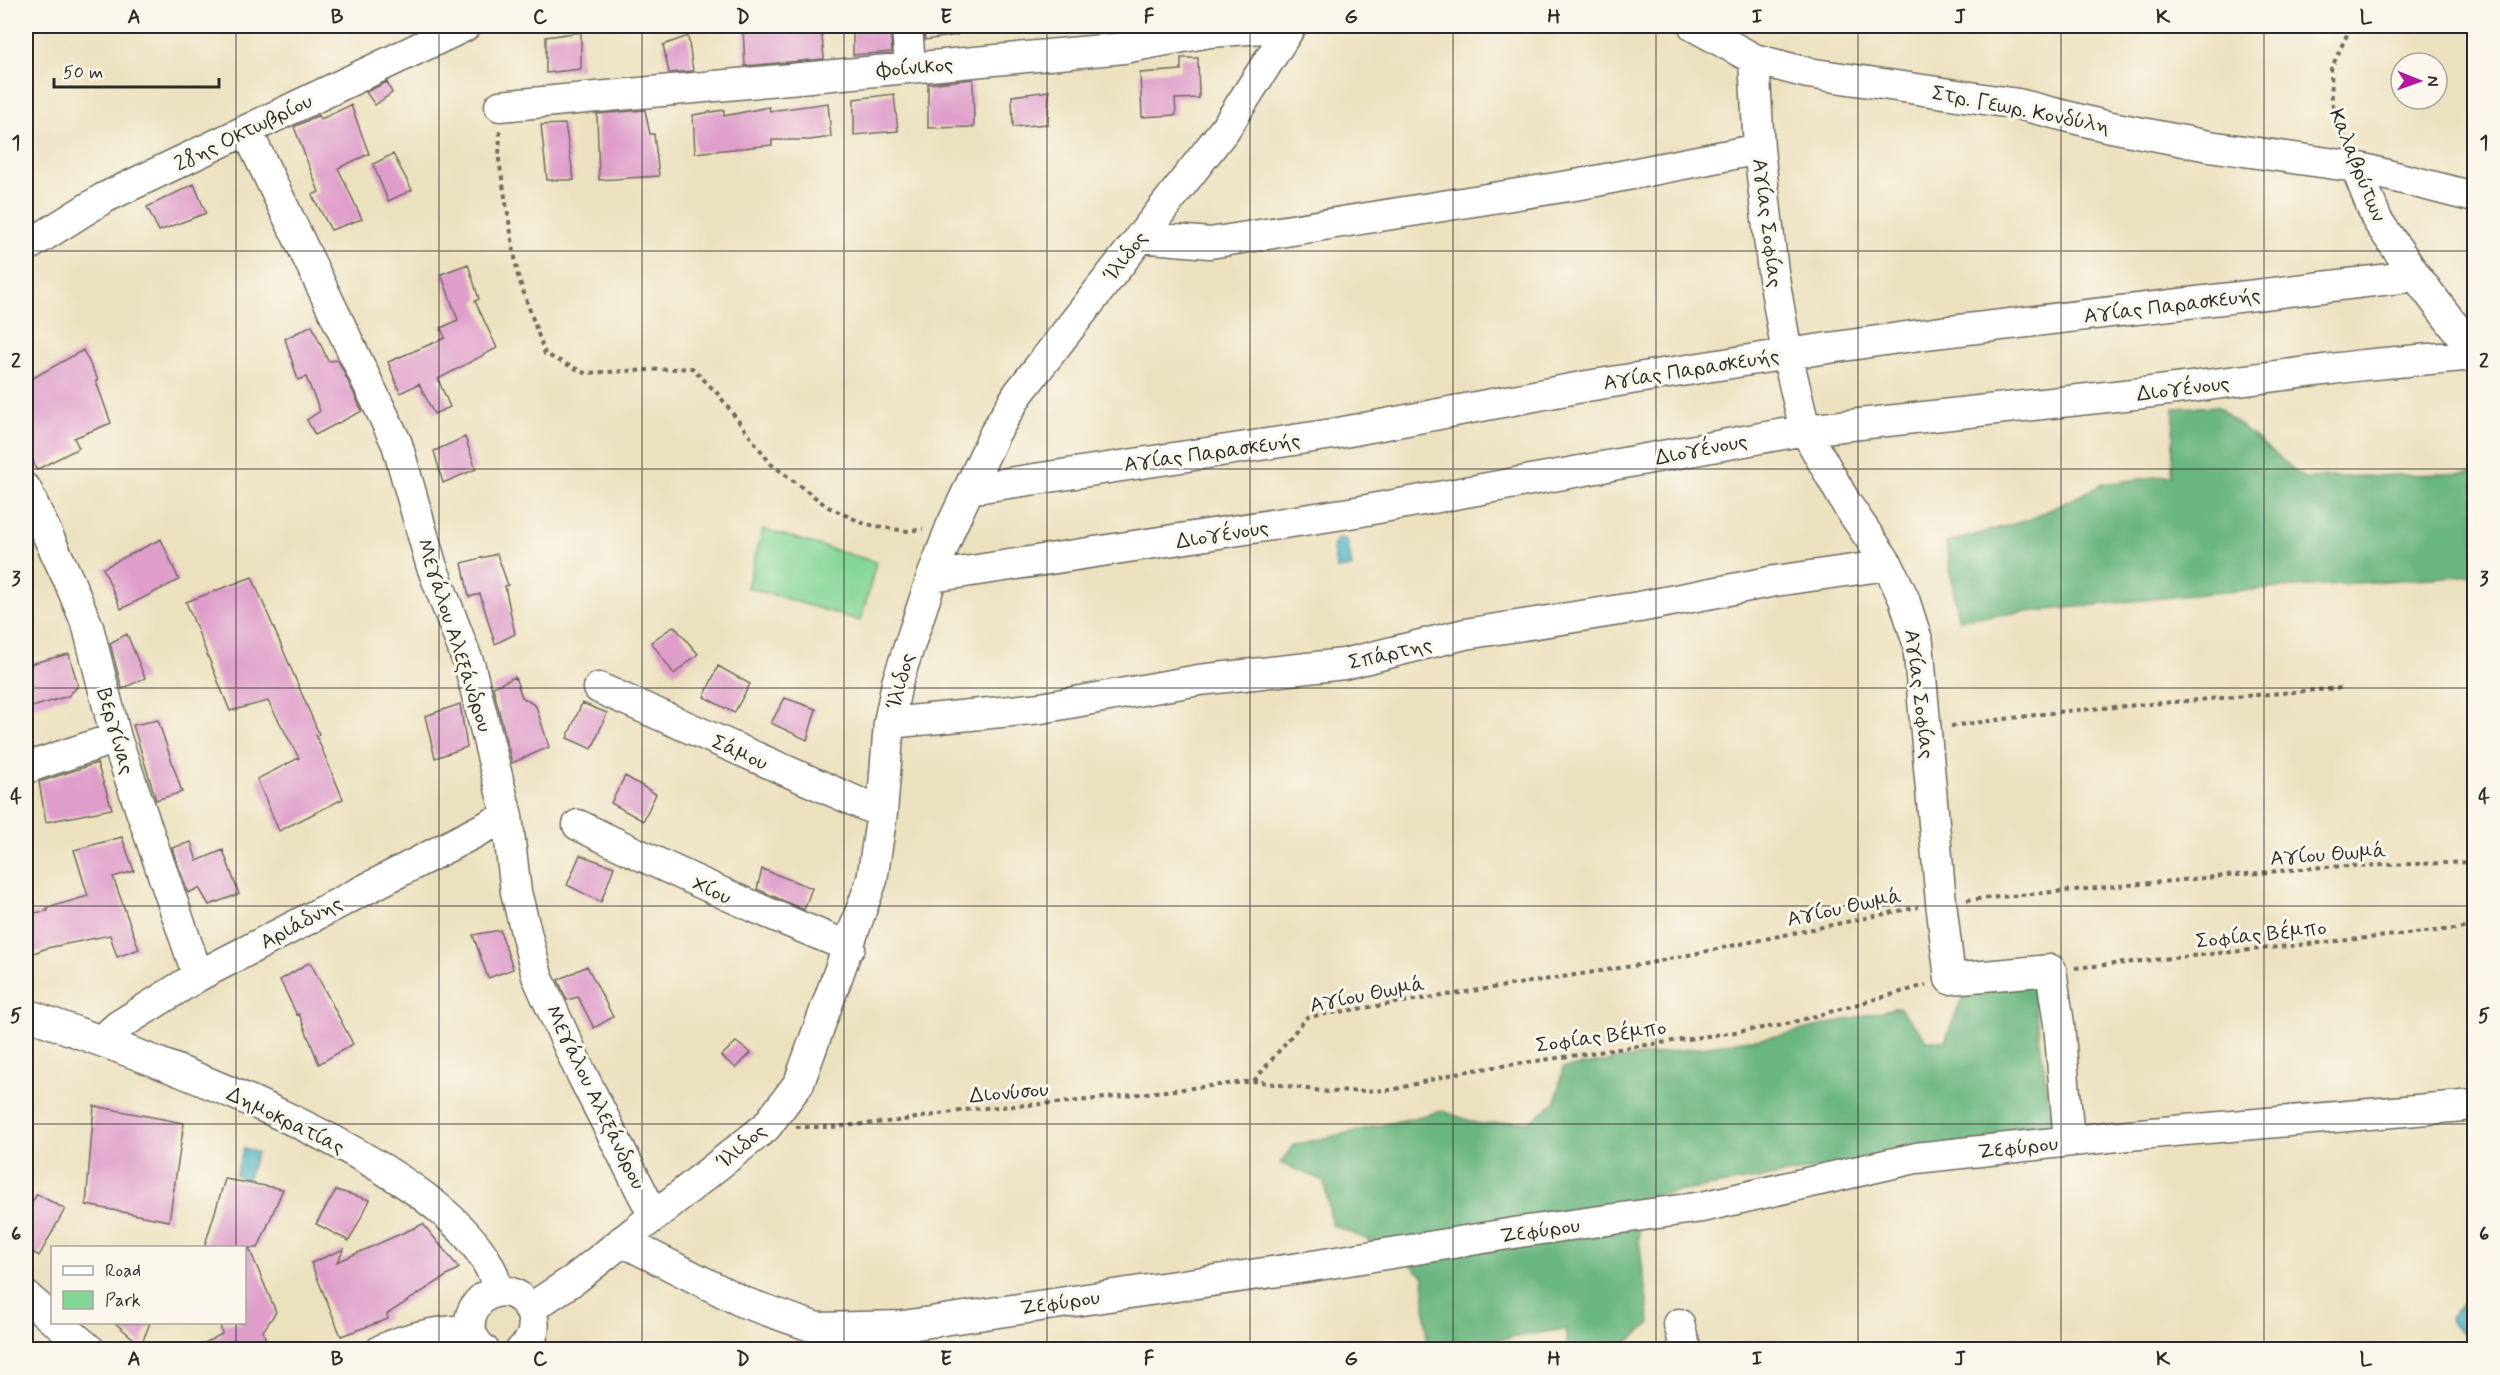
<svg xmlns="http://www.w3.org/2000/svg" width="2500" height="1375" font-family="Mynerve,sans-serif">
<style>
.green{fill:#83d596;stroke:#578060;stroke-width:1.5}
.forest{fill:#6ab67f;stroke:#4a7055;stroke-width:1.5}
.water{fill:#44afc2;stroke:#386d76;stroke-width:1.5}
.building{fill:#df9eca}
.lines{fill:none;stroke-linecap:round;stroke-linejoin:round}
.minor-casing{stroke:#6f6b5f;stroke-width:33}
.path{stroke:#6f6b5f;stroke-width:4;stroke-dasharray:4.5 4.5;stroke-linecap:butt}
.minor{stroke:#fff;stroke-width:30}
.grid{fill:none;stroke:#2b2b2b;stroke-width:1.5;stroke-opacity:0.55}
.labels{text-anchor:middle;stroke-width:6;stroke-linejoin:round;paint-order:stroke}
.street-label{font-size:21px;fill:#2b2b2b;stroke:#fbf7ec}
.neatline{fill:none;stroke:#2b2b2b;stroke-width:2}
.grid-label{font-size:20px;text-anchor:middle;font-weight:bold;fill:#2b2b2b}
</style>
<rect width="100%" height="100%" fill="#fbf7ec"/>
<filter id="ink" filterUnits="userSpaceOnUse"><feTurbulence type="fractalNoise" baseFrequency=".0167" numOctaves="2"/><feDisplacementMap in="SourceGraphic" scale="12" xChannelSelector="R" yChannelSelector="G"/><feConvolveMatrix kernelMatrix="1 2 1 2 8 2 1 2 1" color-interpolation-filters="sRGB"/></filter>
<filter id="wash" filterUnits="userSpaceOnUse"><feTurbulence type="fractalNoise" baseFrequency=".008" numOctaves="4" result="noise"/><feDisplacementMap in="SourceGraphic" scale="24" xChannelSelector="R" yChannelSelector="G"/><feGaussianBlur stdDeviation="1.35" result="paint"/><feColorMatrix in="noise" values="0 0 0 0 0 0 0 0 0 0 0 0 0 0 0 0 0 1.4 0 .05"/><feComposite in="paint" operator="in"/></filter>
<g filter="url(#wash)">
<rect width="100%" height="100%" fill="#ece1bf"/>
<path class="green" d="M763,529L876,562L861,621L747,587Z"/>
<path class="forest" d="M2217,406L2304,478L2474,473V575L2222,592L1958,619L1946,543L2031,519L2103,484L2172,475L2174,408Z
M2032,986L2053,1131L1639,1198V1241L1650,1323L1619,1350L1568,1349L1565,1329L1441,1349H1427L1424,1277L1397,1252L1332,1225L1324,1181L1280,1163L1294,1145L1443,1111L1479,1124L1531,1121L1556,1101L1563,1068L1782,1035L1899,1007L1928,1041H1945L1966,988Z"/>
<path class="water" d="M1339,538L1345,539L1348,544L1352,567L1337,569C1335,559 1329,545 1339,538Z
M244,1148L257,1153L247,1180L235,1175Z
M2474,1297V1330L2462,1334L2450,1322L2449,1318L2469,1298Z"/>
<g id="blocks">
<path class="building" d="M784,26H821L824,59L745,66L743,28Z
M853,26H890L892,52L853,55Z
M924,26H956L957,35L925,40Z
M581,32V69L546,73V37Z
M688,36L693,71L669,73L663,45Z
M1181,58H1198L1199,98L1175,99L1176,115L1142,117L1140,73L1181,70Z
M973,79L974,127L928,128V84Z
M387,82L392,93L375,105L366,92Z
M1049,91L1048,124L1013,127L1012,96Z
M894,94L898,131L854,135V99Z
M828,103L831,137L810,140H772V145L695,153L693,115L724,110V116L769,107L770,111Z
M351,105L369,154L338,168L362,219L331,230L312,195L319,192L294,127L319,115L321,119Z
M645,110L650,134H654L659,176L599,180L597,114Z
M565,124L574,180H547L541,125Z
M393,154L412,190L388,201L373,164Z
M194,184L206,213L159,231L147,207Z
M468,264L479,299L475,301L497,348L438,379L450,407L434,414L419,384L400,393L388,362L445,338L441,328L458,320L441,274Z
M312,325L328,361L338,360L362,411L315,435L307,420L320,411L306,377L298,380L285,339Z
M83,350L98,380L96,381L111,423L74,438L79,448L36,470L26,440V382Z
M465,437L476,469L443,483L434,451Z
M161,539L179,580L121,609L103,568Z
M497,554L508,585L505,586L515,634L495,644L480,594L469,597L462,563Z
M252,577L319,734L316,735L343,799L279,831L257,779L299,758L268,701L230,711L186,602Z
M674,626L698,654L674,674L651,642Z
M127,634L145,678L122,689L110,643Z
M69,654L78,686L68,696L26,709V670L33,663Z
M718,666L750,684L734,713L704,697Z
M515,677L522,697L536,706L549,747L512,763L493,687Z
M785,698L816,709L807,740L771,723Z
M582,703L607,713L592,749L567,738Z
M460,704L467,747L435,758L425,716Z
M158,720L182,792L156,800L133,725Z
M97,763L112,809L46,822L39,782Z
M625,776L656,794L643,821L611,803Z
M122,837L134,871L113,877L139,949L117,957L110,935L47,948L26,956V914L48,911L47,908L88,896L74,850Z
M191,842L197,861L223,850L239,894L209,905L199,888L188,893L172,848Z
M580,855L614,867L601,902L567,885Z
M762,869L812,888L804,910L757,889Z
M500,930L513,969L488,978L473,935Z
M310,962L353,1044L319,1064L299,1014L297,1015L280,980Z
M587,966L613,1017L594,1028L578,997L567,1000L558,980Z
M736,1042L751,1053L736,1068L721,1056Z
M94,1106L184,1123L169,1221L86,1205Z
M225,1179L283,1189L258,1248H249L276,1312L263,1331L269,1350H191L222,1334L220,1323H244V1248H204Z
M336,1190L370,1200L349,1241L316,1224Z
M37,1194L65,1209L39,1256L26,1248V1212Z
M423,1224L459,1268L387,1314L388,1319L341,1336L311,1263L344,1249L337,1262Z
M115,1323H150L141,1345Z"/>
</g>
</g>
<g filter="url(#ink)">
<use href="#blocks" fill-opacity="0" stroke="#6f6b5f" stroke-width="1.5"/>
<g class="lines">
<defs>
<path id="minor" d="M907,26L910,67
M1694,26L1754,59L1808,73L2018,104L2101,125L2209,146L2356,167L2474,197
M1754,59L1759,149L1773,272L1787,354L1805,430L1846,503L1888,565L1904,599L1918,643L1941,902L1950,979L2051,970L2059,1024L2069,1141
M500,106L1124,48L1210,32L1290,26
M247,131L397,444L431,564L470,667L507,816L516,892L537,976L579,1069L654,1216
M2356,167L2377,220L2416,276L2474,352
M1140,237L1210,243L1581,184L1759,149
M26,247L104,198L465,26
M26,489L69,581L88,627L116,738L198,976
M969,489L1333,434L1587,386L1787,354L1934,333L2416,276
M932,577L1356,512L1805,430L2152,392L2363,365L2474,355
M599,688L882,813
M889,723L1041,708L1199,680L1344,664L1465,634L1639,607L1775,581L1888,565
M26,768L116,738
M578,825C668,869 757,910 850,947
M26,1014C141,1055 439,1158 491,1270C495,1276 495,1285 496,1292
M106,1043L110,1033L118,1026L198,976L507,816
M622,1241L743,1302L817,1328L903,1326L1306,1267L1520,1232L1702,1207L1916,1158L2117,1136L2474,1105
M26,1296L52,1319
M531,1308L575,1279L766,1127L799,1083L872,880L882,813L889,723L897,683L932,577L951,527L995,433L1018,394L1225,129L1291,26
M57,1322L90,1350
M1679,1324L1686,1350
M381,1350C410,1336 439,1331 471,1330
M484,1350C475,1343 469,1332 470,1321C471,1311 477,1303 484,1297C518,1274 553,1325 521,1350"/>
</defs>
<use href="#minor" class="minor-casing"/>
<path class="path" d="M500,131L499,160L518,276L545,354L585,373L692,368L718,394L771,464L828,507L865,524L906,531L923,529
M2346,141L2332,102L2331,69L2351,26
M1951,726L2066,711L2341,688
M1967,900L2323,867L2474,862
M2075,968L2474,927
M1254,1081L1307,1017L1645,964L1918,907
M796,1127H832L897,1121L972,1109L1069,1102L1254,1081L1328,1092L1392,1090L1461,1072L1783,1025L1926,985"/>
<use href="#minor" class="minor"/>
</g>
</g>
<path class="grid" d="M236,26V1248M439,26V1350M642,26V1350M844,26V1350M1047,26V1350M1250,26V1350M1453,26V1350M1656,26V1350M1858,26V1350M2061,26V1350M2264,26V1350M26,251H2474M26,469H2474M26,688H2474M26,906H2474M26,1124H2474M236,1322V1350"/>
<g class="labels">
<g class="street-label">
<text transform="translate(915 67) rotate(-5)" y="7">Φοίνικος</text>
<text transform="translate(2021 109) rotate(11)" y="7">Στρ. Γεωρ. Κονδύλη</text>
<text transform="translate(243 132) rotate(-26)" y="7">28ης Οκτωβρίου</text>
<text transform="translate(2358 165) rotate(68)" y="7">Καλαβρύτων</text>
<text transform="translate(1768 223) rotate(83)" y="7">Αγίας Σοφίας</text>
<text transform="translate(1125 256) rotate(-52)" y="7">Ίλιδος</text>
<text transform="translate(2172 305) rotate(-7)" y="7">Αγίας Παρασκευής</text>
<text transform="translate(1691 369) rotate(-9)" y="7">Αγίας Παρασκευής</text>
<text transform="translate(2183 388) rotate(-7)" y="7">Διογένους</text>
<text transform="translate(1701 449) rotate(-11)" y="7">Διογένους</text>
<text transform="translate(1212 452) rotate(-8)" y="7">Αγίας Παρασκευής</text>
<text transform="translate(1222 534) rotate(-9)" y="7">Διογένους</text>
<text transform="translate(455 635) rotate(72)" y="7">Μεγάλου Αλεξάνδρου</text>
<text transform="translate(1390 653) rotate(-13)" y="7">Σπάρτης</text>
<text transform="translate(900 681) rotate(-75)" y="7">Ίλιδος</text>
<text transform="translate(1920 694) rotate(83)" y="7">Αγίας Σοφίας</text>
<text transform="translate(116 731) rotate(74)" y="7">Βεργίνας</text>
<text transform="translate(740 752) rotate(24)" y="7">Σάμου</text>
<text transform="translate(2328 854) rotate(-4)" y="7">Αγίου Θωμά</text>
<text transform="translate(712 890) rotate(24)" y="7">Χίου</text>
<text transform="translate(1844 907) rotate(-12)" y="7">Αγίου Θωμά</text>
<text transform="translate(301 922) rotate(-28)" y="7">Αριάδνης</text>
<text transform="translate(2261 934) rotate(-6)" y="7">Σοφίας Βέμπο</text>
<text transform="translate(1367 994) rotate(-11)" y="7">Αγίου Θωμά</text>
<text transform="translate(1601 1036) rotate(-8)" y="7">Σοφίας Βέμπο</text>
<text transform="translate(1009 1092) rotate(-5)" y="7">Διονύσου</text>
<text transform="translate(596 1097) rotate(64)" y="7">Μεγάλου Αλεξάνδρου</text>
<text transform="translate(286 1120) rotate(26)" y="7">Δημοκρατίας</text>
<text transform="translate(741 1146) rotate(-40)" y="7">Ίλιδος</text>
<text transform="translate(2018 1147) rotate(-6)" y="7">Ζεφύρου</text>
<text transform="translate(1540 1230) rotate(-8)" y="7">Ζεφύρου</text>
<text transform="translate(1060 1302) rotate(-8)" y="7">Ζεφύρου</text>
</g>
</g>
<rect width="2500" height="1375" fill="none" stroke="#fbf7ec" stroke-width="66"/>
<rect x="51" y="1246" width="195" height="78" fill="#fbf7ec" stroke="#a8a59f" stroke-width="1.5"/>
<rect x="63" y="1266" width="30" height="9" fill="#ffffff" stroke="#a8a59f" stroke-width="1.5"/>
<text x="105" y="1276" font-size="18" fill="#2b2b2b">Road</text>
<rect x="63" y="1291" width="30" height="18" fill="#83d596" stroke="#a8a59f" stroke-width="1.5"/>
<text x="105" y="1306" font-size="18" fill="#2b2b2b">Park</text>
<g transform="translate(2419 81) rotate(91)"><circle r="28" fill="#fbf7ec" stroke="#a8a59f" stroke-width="1.5"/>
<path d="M0-4.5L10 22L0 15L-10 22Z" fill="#b5179e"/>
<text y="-9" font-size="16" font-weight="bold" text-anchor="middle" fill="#2b2b2b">N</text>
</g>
<path d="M54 78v9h165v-9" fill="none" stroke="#2b2b2b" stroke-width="3"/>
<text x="63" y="78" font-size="18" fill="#2b2b2b" stroke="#fbf7ec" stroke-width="4.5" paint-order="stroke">50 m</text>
<rect x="33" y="33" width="2434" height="1309" class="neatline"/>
<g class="grid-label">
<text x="134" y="23">A</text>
<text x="337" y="23">B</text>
<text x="540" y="23">C</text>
<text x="743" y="23">D</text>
<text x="946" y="23">E</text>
<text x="1149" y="23">F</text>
<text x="1351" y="23">G</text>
<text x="1554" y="23">H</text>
<text x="1757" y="23">I</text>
<text x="1960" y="23">J</text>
<text x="2163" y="23">K</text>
<text x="2366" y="23">L</text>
<text x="16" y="149">1</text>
<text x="2484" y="149">1</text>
<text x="16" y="367">2</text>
<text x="2484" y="367">2</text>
<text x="16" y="585">3</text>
<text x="2484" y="585">3</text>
<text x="16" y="803">4</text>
<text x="2484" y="803">4</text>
<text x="16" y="1022">5</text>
<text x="2484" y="1022">5</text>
<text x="16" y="1240">6</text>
<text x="2484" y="1240">6</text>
<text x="134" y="1365">A</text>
<text x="337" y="1365">B</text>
<text x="540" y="1365">C</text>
<text x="743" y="1365">D</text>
<text x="946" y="1365">E</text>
<text x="1149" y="1365">F</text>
<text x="1351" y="1365">G</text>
<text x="1554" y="1365">H</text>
<text x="1757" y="1365">I</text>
<text x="1960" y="1365">J</text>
<text x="2163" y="1365">K</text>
<text x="2366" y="1365">L</text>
</g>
</svg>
